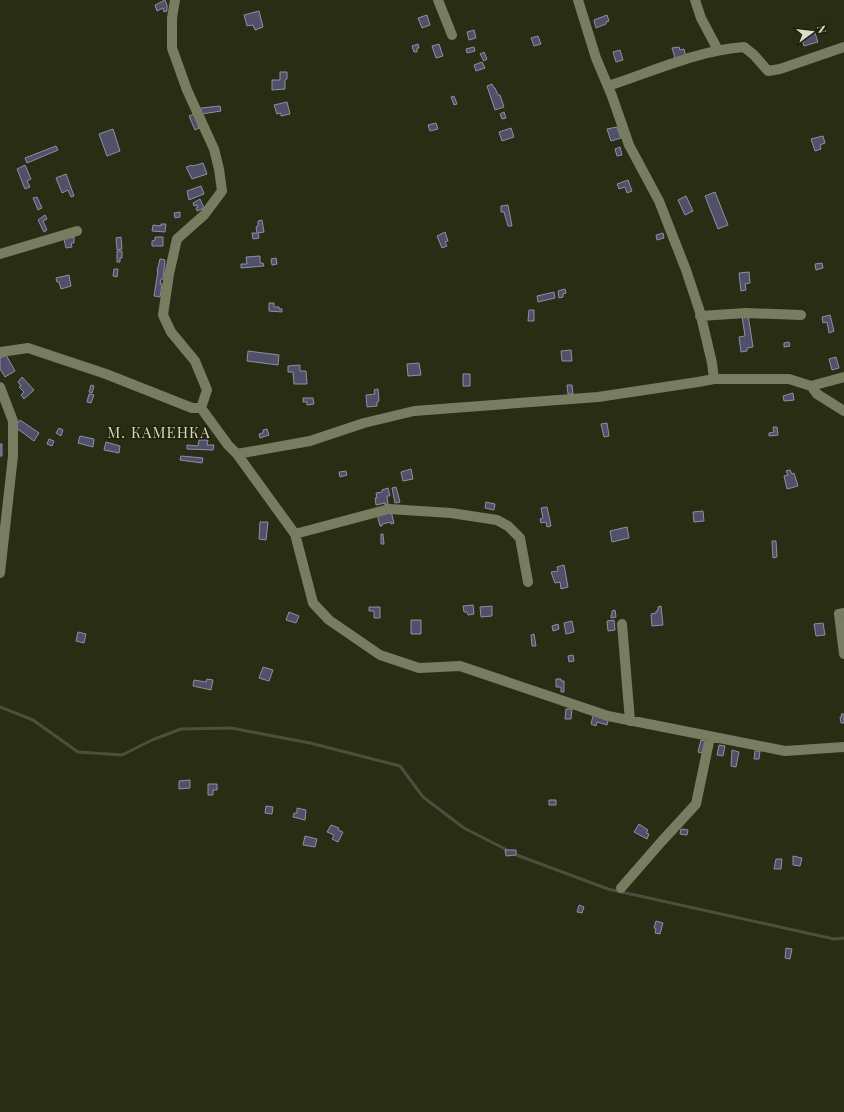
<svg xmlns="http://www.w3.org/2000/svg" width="844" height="1112" font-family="'Playfair Display',serif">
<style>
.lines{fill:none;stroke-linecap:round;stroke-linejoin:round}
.stream{stroke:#4c4f3e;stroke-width:3}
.building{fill:#505068;stroke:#8e8ea9}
.minor{stroke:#787c61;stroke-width:10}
.labels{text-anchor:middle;stroke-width:3;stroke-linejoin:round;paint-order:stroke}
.quarter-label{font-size:15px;letter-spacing:1px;fill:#d6dbbd;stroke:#20230a}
</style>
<rect width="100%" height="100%" fill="#292d14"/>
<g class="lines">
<path class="stream" d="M0,707L33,720L78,752L122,755L152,740L181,729L231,728L310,743L400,766L423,797L464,828L509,851
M514,854L608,889L834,939L844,938"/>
</g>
<path class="building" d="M165,0L167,5V11L164,12L163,8L157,11L155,5Z
M259,11L263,27L255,30L253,25L247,26L244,15Z
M427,15L430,25L422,28L418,18Z
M607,15L609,21L606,22V24L596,28L594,20Z
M474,30L476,38L469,40L467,32Z
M814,30L818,42L804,46L801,35Z
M538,36L541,44L534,46L531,38Z
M418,44L419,48H417V52H414L412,46Z
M439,44L443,56L436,58L432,46Z
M474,47L475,51L467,53L466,49Z
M679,47L680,50L684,49L686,57L675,58L672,48Z
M620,50L623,60L616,62L613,52Z
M484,52L487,59L484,61L480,54Z
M482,62L485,68L476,71L474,65Z
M280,72H287V79L285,80V89L272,90V80H280Z
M492,84L494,88H495L498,95H500L504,107L495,110L487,86Z
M454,96L457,104L454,105L451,97Z
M287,102L290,114L281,116V113L277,114L274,105Z
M220,106L221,111L202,114L201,108Z
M504,112L506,118L502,119L500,114Z
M194,114L199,128L195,130L189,116Z
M436,123L438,129L430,131L428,125Z
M617,127L621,138L611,141L607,129Z
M511,128L514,137L502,141L499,132Z
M113,129L120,151L107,156L99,134Z
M823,136L825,143L820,145L821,149L815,151L811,139Z
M56,146L58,150L27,163L25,158Z
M620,147L622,155L617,156L615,149Z
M203,163L207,174L192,179L186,167L192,165L193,166Z
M25,165L31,179L27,181L30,187L25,189L17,169Z
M66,174L74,196L71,197L68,190L62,193L56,178Z
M628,180L632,191L627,193L625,187L619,189L617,184Z
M201,186L204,194L189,200L187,191Z
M715,192L728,225L718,229L705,196Z
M686,196L693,211L685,215L678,200Z
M37,197L42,208L38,210L33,198Z
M200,199L204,208L197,211L196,208L198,207L197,205L194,206L193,203Z
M508,205L512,226H508L504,212H501V206Z
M180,212V217L175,218L174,213Z
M45,215L47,219L43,221L47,230L44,232L38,220Z
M262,220L264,232L258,233L259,238L253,239L252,233H257L256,227L258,226V221Z
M161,224H166L165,232L152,231L153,225L161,226Z
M445,232L448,241L445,242L447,246L442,248L437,236Z
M663,233L664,238L657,240L656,235Z
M74,237V243H71L72,247L66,248L64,239Z
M121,237L122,249L117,250L116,238Z
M155,237H163V246H152V241L155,240Z
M117,251H122V258H120V262H117Z
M260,256V263H263L264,266L241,268V264H247L246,257Z
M276,258L277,264L272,265L271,259Z
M160,259L165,260L163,279H161L160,284H162L160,297L154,296L158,271H157Z
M822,263L823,268L816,270L815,264Z
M114,269H118L117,277L113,276Z
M749,272L750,283L745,284L746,290L741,291L739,273Z
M69,275L71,286L61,289L59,282H57L56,278Z
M565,289L566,293L563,294V297L559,298L558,291Z
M554,292L555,298L538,302L537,296Z
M269,303H274V307H279V309H282V312L269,311Z
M529,310H534V321H528Z
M748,315L753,347L747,348V351L741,352L739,337L745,336L742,316Z
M830,315L834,331L829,333L827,322L823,323L822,317Z
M789,342L790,346L784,347V343Z
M571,350L572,361H562L561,351Z
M248,351L279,355L278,365L247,361Z
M6,355L15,371L5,377L0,369V358Z
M836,357L839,368L832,370L829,359Z
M419,363L421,375L408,376L407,364Z
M300,365V371H306L307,384H294L293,372H288V366Z
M463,374H470V386H463Z
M22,377L34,390L24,399L21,395L24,392L19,387L21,386L18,382Z
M91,385L94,386L92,393L89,392Z
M567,385H572L573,394H568Z
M378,389L379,401L377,402V406L367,407L366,395L375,394L374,390Z
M793,393L794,400L784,401L783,396Z
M89,394L94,395L91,403L87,402Z
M303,398H313L314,404L307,405V402H303Z
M20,420L39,433L34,441L15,427Z
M607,423L609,436L604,437L601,424Z
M773,427H777L778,435L769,436V433L774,432Z
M59,428L63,430L61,436L56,433Z
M267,429L269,435L260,438L259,434L263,433V430Z
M80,436L94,439L93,447L78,443Z
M49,439L54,441L52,446L47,444Z
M199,440H208L207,445H214L213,450L187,449V445L198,446Z
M106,442L120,446L119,453L104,450Z
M0,444H2V456H0Z
M181,456L203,458L202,463L180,460Z
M411,469L413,479L403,481L401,472Z
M790,470L792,474L794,473L798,486L787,489L784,476L788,475L786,471Z
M346,471L347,475L340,477L339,472Z
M396,487L400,502L395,503L392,488Z
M388,488L390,496H387L388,504L385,505V503L376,505L375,498H377L376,493L382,492V490Z
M486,502L495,504L494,510L485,508Z
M547,507L551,526L547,527L546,522L541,523L540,519L543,518L541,508Z
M391,511L394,523L391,524V522L382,524V526H380L377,514Z
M703,511L704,521L694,522L693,512Z
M260,522H268L266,540L259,539Z
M627,527L629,538L612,542L610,531Z
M381,534H383L384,544H381Z
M772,541H776L777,557L773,558Z
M564,565L568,587L561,589L560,582L555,583L551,572L558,571L557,567Z
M473,605L474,614L468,615L467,612H464L463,606Z
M492,606V616L481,617L480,607Z
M661,606L663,625L652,626L651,614L656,613V611H658V607Z
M369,607H380V618H374V611H369Z
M615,610L616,617L611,618V615H612V611Z
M289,612L299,616L296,623L286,620Z
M411,620H421V634H411Z
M614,620L615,630L608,631L607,621Z
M572,621L574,632L566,634L564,623Z
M823,623L825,635L816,636L814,624Z
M558,624L559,629L553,631L552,626Z
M78,632L86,634L84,643L76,641Z
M534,634L536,646H532L531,635Z
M573,655L574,661L569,662L568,656Z
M263,667L273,670L269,681L259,678Z
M207,679L213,680L211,690L193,686L194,680L206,682Z
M556,679H561V681H564V692H561V687H556Z
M566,709H572L571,719H565Z
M594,712L610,713L607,725L597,722L596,726L591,724Z
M841,714H844V723H841L840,717H842Z
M701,740L710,742L705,754L698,752Z
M719,745L725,746L723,756L717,755Z
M732,750L739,752L736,767L731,766Z
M755,751H760L759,759H754Z
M190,780V788L179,789V781Z
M208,784H217V790H213V795H208Z
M549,800H556V805H549Z
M266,806L273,807L272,814L265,813Z
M297,808L306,810L305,820L293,817L294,813H297Z
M639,824L648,830L646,833L649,834L647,839L634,832Z
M331,825L339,828L338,830L343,832L338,842L332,839L334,835L327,832Z
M681,829L688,830L687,835L680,834Z
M305,836L317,839L315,847L303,845Z
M505,850H516V855L506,856Z
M793,856L802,858L800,866L793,865Z
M776,859H782L781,869H774Z
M579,905L584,907L582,913L577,912Z
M656,921L663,923L660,934L655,933L656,929L654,928Z
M786,948L792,949L790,959L785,958Z"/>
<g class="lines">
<path class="minor" d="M438,0L452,35
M695,0L701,18L718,50
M608,86C651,72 699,50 744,47L754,55L768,71L780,69L844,47
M0,254L77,231
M700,316L746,313L801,315
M0,352L28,348L106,374L192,408H201L207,390L195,361L171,332L163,315L169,274L177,239L204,215L222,191L219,169L214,149L187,90L172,48V18L175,0
M714,379H789L811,386L844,377
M811,386L817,394L844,411
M0,387L13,421V456L0,573
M201,408L228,445L237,454L310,441L364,423L414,411L598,397L698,382L714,379L712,363L700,312L686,270L659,201L629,145L612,96L596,58L578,0
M237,454L295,534L313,603L329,620L380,655L419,668L460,666L608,716L785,751L844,747
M295,534L389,509L451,513L497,520L508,526L520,538L528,582
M844,613L839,614L844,654
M622,624L630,721
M621,888L662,841L696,804L710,737"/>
</g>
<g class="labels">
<g class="quarter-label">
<text x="159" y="438">М. КАМЕНКА</text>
</g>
</g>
<g transform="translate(812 32) rotate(75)" stroke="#20230a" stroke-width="3" paint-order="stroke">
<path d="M0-3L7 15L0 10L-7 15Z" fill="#daddce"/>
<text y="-6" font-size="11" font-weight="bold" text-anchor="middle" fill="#daddce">N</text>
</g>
</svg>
